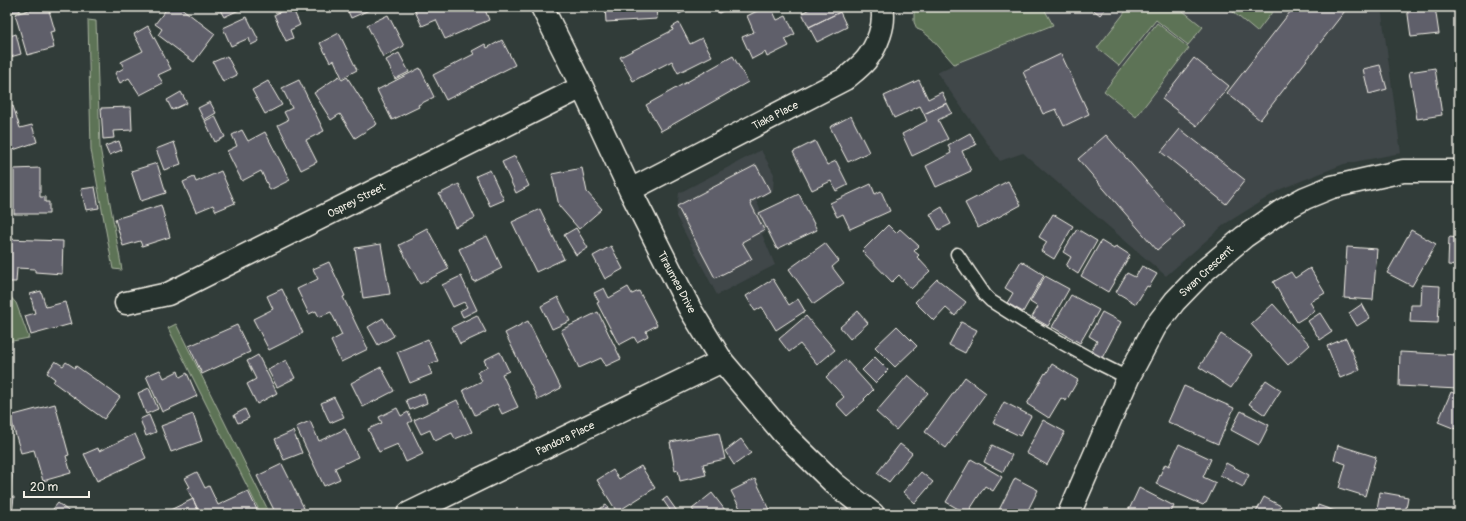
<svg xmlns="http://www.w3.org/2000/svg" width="1466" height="521" font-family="Pangolin,sans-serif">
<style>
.built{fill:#3f4648}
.green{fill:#5d7356;stroke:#a8b29f}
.building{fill:#5f5e6b;stroke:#f4f1e8}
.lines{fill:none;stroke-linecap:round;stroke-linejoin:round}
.lane-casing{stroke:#f4f1e8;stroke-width:15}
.street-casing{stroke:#f4f1e8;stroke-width:25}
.lane{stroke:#26332d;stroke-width:12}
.street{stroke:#26332d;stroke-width:22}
.labels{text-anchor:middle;stroke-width:3;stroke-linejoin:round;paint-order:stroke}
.street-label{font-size:11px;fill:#f4f1e8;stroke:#26332d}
</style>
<rect width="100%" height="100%" fill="#313c39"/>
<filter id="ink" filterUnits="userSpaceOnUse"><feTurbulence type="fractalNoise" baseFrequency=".025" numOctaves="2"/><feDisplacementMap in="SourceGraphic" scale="8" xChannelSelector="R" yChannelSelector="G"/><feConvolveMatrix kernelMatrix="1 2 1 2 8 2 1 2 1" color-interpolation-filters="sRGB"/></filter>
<g filter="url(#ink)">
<path class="built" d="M1043,7H1381L1401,153L1344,164L1281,189L1225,224L1166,276L1023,153L1000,161L937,73L954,64L1053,26Z
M761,150L774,174L773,191L756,200L769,230L762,234L775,265L717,295L676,216L679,193Z"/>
<path class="green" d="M914,7H1043L1053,25L954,64L932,39L922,31L917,29L914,22Z
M1129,7H1178L1203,27L1188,45L1156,20L1119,66L1097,48Z
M1227,7H1276L1257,32Z
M88,20L96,21L100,147L122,270L113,269L91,150Z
M1157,23L1189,48L1136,117L1104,91Z
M7,293L16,303L29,338L7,342Z
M176,324L270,514H261L168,328Z"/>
<path class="building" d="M7,7H23V8H20V11L7,12Z
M40,7H48L55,31L50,32L54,48L27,55L15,14Z
M168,7H180L215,34L194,62L158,35L162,29L155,24Z
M216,7H238L239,10L224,17L220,10L218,11Z
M290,7H292L300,25L290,30L293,38L286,41L274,15Z
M346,7H376L351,18Z
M413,7H484L489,20L445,39L436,20L422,26Z
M605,7H671L656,8L657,19L606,22Z
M676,7H695L679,14Z
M716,7H731L719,13Z
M765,7H771L777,20L786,16L795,34L785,39L789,46L767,57L765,52L752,59L742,37L754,32L747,16Z
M813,7H838L840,12L809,27L802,13Z
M1090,7H1107L1100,15Z
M1294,7H1348L1260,120L1227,93Z
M1407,7H1435L1439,34L1411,37Z
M840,12L847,27L817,42L809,27Z
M388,15L404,46L383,57L367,25Z
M247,17L259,41L251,45L249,38L231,46L223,28Z
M679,23L690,44L702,38L712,56L678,73L672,61L633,81L620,57L673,30L672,27Z
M148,26L171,69L158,75L163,83L140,95L129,78L120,83L115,73L124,68L121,62L143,51L134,34Z
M339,33L357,70L342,78L334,60L330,62L320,43Z
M16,34L21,54L7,58V37Z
M502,40L515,65L446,100L433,75L474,54L472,51L485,44L487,48Z
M399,53L409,72L395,79L386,60Z
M1061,54L1089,114L1064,126L1056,109L1043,114L1023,72Z
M227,56L237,75L223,82L213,62Z
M733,56L748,82L661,131L646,105Z
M1194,58L1229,86L1197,126L1162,99Z
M1380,65L1387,89L1369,94L1363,69Z
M420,68L434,97L418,105L419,107L392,120L377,90Z
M1435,68L1442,115L1417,119L1409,72Z
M339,76L342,80L347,77L377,124L355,138L340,114L331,120L314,93Z
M299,80L324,131L306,140L317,162L301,170L278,125L288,120L284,112L292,108L282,88Z
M919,80L928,99L942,92L947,103L924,114L920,106L894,118L884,96Z
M268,81L282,105L265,114L252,90Z
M181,92L187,103L172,110L167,100Z
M210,102L216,113L204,120L198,108Z
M947,103L952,113L938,120L948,139L912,156L902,134L927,121L924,114Z
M13,106L20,128L32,125L37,142L7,152V108Z
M131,107L132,130L113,131L114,138L103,139L101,108Z
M215,116L225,137L215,142L205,121Z
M851,116L869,152L848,162L830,127Z
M1180,129L1245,180L1226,204L1161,152Z
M242,130L248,141L265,132L290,180L270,190L261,171L242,181L227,151L237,146L232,135Z
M970,133L976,145L962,151L971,171L936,187L926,166L951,153L948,145Z
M1106,135L1185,226L1157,250L1078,159Z
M119,141L122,150L109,155L105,146Z
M815,141L827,165L836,161L848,185L836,191L831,181L812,190L793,152Z
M174,142L181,164L164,170L156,149Z
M515,156L529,186L516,193L502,162Z
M157,163L166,193L141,201L131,171Z
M756,165L770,191L750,202L764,230L742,242L752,259L715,278L677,206Z
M40,168V197H45V202H49V214H14V169Z
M582,168L587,192L602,209L579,229L559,206L552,174Z
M490,170L504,200L490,206L476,176Z
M221,171L235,203L216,211L213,205L196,212L183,182L194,177L196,182Z
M1008,181L1021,205L978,228L965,203Z
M459,184L475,218L455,227L439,194Z
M871,184L875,194L881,191L890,211L850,229L843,214L837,217L830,203Z
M95,187L99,208L86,210L81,189Z
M799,194L817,230L777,249L759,213Z
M161,205L170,237L142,246L140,241L123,246L115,219Z
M942,207L951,224L939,230L930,214Z
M540,209L564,259L536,272L512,222Z
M1053,214L1073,226L1054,259L1041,251L1047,242L1039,237Z
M888,225L896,233L900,229L919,246L914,251L919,255L917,257L930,271L911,289L899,275L892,282L862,251Z
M427,228L449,269L420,284L399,245L413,238L412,236Z
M576,228L588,248L576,255L564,235Z
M1077,229L1097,241L1078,274L1066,266L1071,257L1063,252Z
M1411,230L1436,244L1412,286L1387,273Z
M487,236L502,268L474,282L459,249Z
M1449,237L1459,238V266L1448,265Z
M7,239L63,241L62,274L35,272V269L17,268L16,282H7Z
M1101,241L1114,249L1116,246L1130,255L1108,292L1081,276Z
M825,243L839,261L832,267L844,283L814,304L789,269Z
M381,244L390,294L363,298L355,248Z
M611,246L623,269L605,279L593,256Z
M1347,247L1377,249L1373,300L1344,298Z
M1021,261L1044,275L1023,312L1007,303L1013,293L1005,288Z
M329,262L345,296L343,297L368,349L341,362L331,341L342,335L331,312L319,317L316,311L309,314L297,289L318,279L313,269Z
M1142,266L1157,274L1149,287L1147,286L1136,304L1116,292L1127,273L1135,277Z
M1310,268L1325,293L1310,302L1315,311L1297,322L1273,282L1291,272L1295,278Z
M461,276L477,310L463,317L460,311L467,307L464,302L453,307L442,285Z
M1045,276L1069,289L1048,326L1032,317L1038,307L1030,302Z
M773,279L789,305L798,299L805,311L776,330L762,307L755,311L746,296Z
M937,279L966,302L955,316L946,308L934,321L915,302Z
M1422,285L1440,286L1438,323L1410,322L1411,305H1421Z
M628,287L632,294L639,291L657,325L646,331L648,336L637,342L634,337L619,345L597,303L599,302L594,293L604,288L609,298Z
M282,289L303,333L269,350L253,319L273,309L267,296Z
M41,291L46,307L65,302L71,324L31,335L25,316L35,313L30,294Z
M1071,295L1099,310L1080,343L1052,327Z
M558,297L570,321L552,329L541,306Z
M1273,304L1310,345L1288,365L1251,324Z
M1362,304L1370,318L1357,326L1349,313Z
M858,311L868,323L850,339L840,327Z
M598,312L621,359L606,366L601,358L579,368L561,330Z
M1102,312L1121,322L1102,358L1091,352L1097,341L1089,336Z
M1320,313L1332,332L1320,340L1308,321Z
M477,315L486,332L460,344L452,327Z
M806,316L835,350L817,365L800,344L789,352L779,339Z
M383,318L394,336L378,345L368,327Z
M528,321L561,388L538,400L505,333Z
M961,322L977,330L965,353L949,345Z
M237,325L250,352L202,374L189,346Z
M897,326L917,346L895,367L875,347Z
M1221,334L1253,355L1231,388L1199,367Z
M1346,338L1360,370L1340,378L1327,346Z
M428,339L438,361L428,365L432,374L410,383L397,352Z
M500,352L509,371L502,374L518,407L502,414L497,404L475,415L463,390L482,381L477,372L487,367L484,360Z
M1400,352L1459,355L1458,389L1399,386Z
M258,355L277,393L257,404L247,384L256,379L247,361Z
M875,357L888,370L875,383L862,370Z
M845,359L873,390L864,399L865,400L847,416L836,404L844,397L826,377Z
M286,360L295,378L277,387L268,370Z
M55,361L63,366L66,362L75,368L76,366L120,397L104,419L53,382L55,379L47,373Z
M1052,364L1078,380L1066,401L1061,398L1049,418L1027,404L1045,373L1046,374Z
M381,367L394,391L363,407L351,383Z
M160,370L164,378L178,371L180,377L187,373L197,396L162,412L146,376Z
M908,375L928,393L896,430L876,412Z
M965,377L986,393L946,448L925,432Z
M1266,380L1281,390L1265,415L1249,404Z
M1184,386L1234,408L1218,444L1168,422Z
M149,388L158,409L146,414L138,393Z
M1451,392L1459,395V427L1458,430L1438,422Z
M424,393L427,403L410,410L406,400Z
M334,397L344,417L330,423L321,403Z
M457,400L472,432L455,439L452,433L435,441L430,430L421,434L414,420Z
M1004,402L1031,416L1020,436L993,423Z
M55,404L69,455L66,456L71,473L43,481L34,450L21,453L10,416Z
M397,408L401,416L408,412L412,421L408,423L423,454L406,462L398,444L379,452L368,429L382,423L379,417Z
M245,409L249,418L238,423L234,415Z
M1241,411L1269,425L1259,445L1231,430Z
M193,414L202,441L171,452L161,426Z
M149,415L156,432L146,436L140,419Z
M1043,420L1065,432L1047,465L1026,453Z
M310,421L319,441L345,429L358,457L335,468L340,479L324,486L296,427Z
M293,431L302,453L284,460L275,439Z
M719,433L725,459L703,464L706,475L680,481L678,470L675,471L670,442Z
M135,434L146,458L97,481L84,454L98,448L99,451Z
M741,439L751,453L734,465L725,451Z
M900,444L912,453L889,482L877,473Z
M1179,444L1211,459L1203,477L1216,483L1206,503H1205L1203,505L1156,484L1165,464L1169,466Z
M992,445L1012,455L1003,472L984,462Z
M1338,445L1376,457L1365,496L1339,488L1346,464L1334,460Z
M971,459L1002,477L993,491L985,486L967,514L946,502Z
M1226,463L1249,475L1243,487L1220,475Z
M282,464L304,508L293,514H276L257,476Z
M641,466L655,488L617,512L597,480L613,470L619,479Z
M197,472L205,488L209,486L218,505L248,491L259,514H200L187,488L190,487L185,478Z
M921,472L933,482L915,503L903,492Z
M7,475H12L10,496H7Z
M1015,478L1038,490L1026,514H997Z
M755,479L772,514H743L731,491Z
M1139,488L1174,506L1170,514H1127Z
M1380,492L1408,497L1405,514L1377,510Z
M712,493L725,510L720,514H696L692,509Z
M7,496L14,497L12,513L7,512Z
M667,497L679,514H670L672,513L663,500Z
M1264,497L1281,506L1277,514H1255Z
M193,499L200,514H162Z
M58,503L72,514H49Z
M606,505L612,514H581L590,508L593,513Z
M1318,505L1343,514H1315Z"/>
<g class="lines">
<defs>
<path id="lane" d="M957,254L985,295L991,301L1024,322L1100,364L1128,378"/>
<path id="street" d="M542,7L582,87L630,190L690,309L722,361L782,432L835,484L873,514
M630,190L845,79C852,73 860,67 866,60C877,46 886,25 882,7
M126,303L168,294L582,87
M408,514L722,361
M1069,514L1128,378L1155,327L1175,301L1204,271L1244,237L1283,210L1305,198L1332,187L1403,171H1459"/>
</defs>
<use href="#lane" class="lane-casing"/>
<use href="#street" class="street-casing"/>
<use href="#lane" class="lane"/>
<use href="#street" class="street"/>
</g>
</g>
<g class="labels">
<g class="street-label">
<text transform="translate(775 115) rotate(-27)" y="4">Tiaka Place</text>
<text transform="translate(356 200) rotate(-27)" y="4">Osprey Street</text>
<text transform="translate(1206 271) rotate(-43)" y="4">Swan Crescent</text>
<text transform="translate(677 282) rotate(62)" y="4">Tiraumea Drive</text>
<text transform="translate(565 438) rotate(-26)" y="4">Pandora Place</text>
</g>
</g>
<rect width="1466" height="521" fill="none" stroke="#26332d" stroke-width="24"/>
<rect x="12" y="12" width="1442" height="497" fill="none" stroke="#f4f1e8" stroke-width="1.5" filter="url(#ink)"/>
<path d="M24 491v6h65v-6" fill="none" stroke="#f4f1e8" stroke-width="2"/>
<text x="30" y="491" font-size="12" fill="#f4f1e8" stroke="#26332d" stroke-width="3" paint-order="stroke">20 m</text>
</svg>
